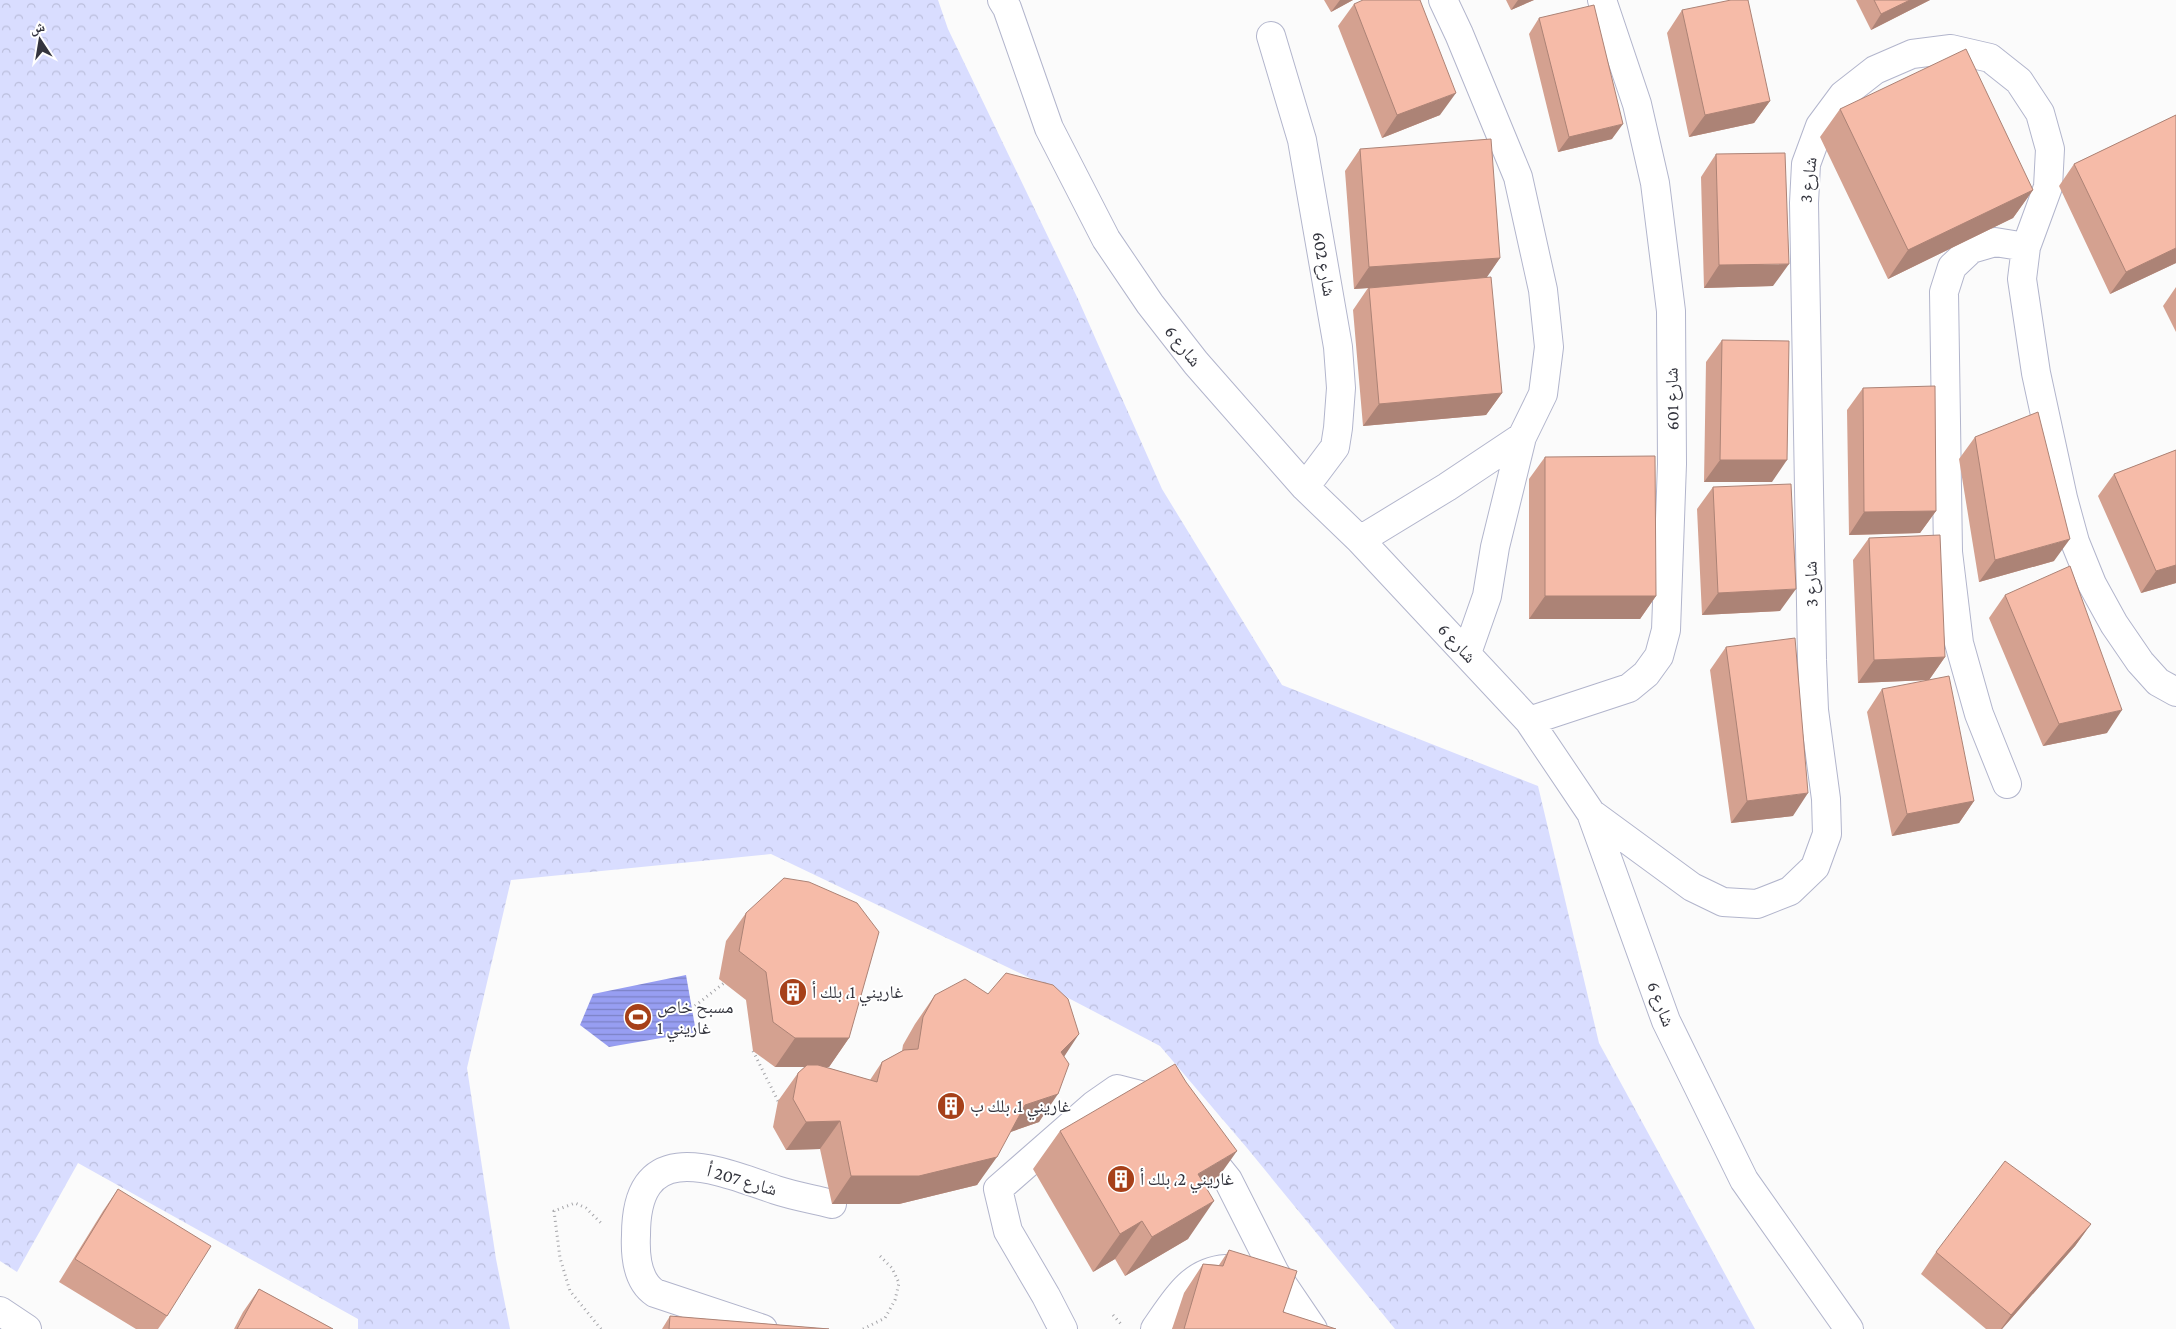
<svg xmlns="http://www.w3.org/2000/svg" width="2176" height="1329" font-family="'Crimson Pro','Noto Naskh Arabic',serif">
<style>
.forest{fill:url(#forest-crowns)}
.water{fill:url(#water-rules)}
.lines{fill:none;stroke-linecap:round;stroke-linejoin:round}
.minor-casing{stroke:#b2b5cc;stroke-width:30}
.path{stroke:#a4a4a8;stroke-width:3;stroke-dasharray:1 4;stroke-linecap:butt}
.minor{stroke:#fff;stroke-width:28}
.wall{fill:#d4a190}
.shaded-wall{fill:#ac8376}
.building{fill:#f6bba8;stroke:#ac8376}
.labels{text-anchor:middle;stroke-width:4;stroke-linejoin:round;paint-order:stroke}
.street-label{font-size:18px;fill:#34353e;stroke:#fff}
.poi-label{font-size:18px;fill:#34353e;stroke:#fff;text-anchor:start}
</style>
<defs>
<pattern id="forest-crowns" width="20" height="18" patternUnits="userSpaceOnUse" patternTransform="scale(1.25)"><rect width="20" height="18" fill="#d9ddff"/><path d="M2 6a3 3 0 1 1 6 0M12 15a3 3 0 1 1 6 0" fill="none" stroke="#bbbedc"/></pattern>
<pattern id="water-rules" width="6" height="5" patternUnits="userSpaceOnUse" patternTransform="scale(1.25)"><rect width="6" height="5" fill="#979ef2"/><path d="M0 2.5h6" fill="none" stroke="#7c82c5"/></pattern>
</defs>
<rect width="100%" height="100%" fill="#fbfbfb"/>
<path class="forest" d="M0,0H938L948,29L1078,299L1162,489L1282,685L1538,786L1599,1043L1755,1329H1395L1247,1148L1160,1046L1032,979L771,854L511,880L467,1068L496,1259L510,1329H358V1319L78,1163L17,1272L0,1261Z"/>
<path class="water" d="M686,975L696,1032L609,1047L580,1025L593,994Z"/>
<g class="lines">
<defs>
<path id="minor" d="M1002,0L1007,8L1049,128L1106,239L1150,304L1196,363L1305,487L1360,540L1529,721L1591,813L1666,1021L1744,1180L1849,1329
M1443,0L1459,34L1518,177L1543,290L1549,347L1543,394L1522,437L1495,547L1487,596L1467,653
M1271,36L1302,140L1338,347L1341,388L1338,428L1335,447L1305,487
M1360,540L1447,487L1522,437
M1529,721L1629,688L1646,674L1659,656L1666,630L1672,464L1671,311L1655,183L1637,104L1602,0
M2007,784L1979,714L1959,643L1948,552L1944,292L1952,267L1971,249L1995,242L2026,247
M1591,813L1692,887L1723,902L1757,904L1790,891L1815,867L1827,834L1826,799L1814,710L1812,660L1804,203L1806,164L1820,126L1843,95L1875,70L1912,54L1951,49L1990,58L2019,81L2040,113L2050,149L2048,187L2026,247L2022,279L2036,373L2063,498L2075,542L2092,584L2114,624L2140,662L2158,682L2176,692
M1199,1144L1228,1180L1275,1273L1313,1329
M0,1311L27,1329
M763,1329L655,1293C637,1281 635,1255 636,1235C636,1134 717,1170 776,1190C794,1196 813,1199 832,1204
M1063,1329L1046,1296L1008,1231L998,1189L1094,1105L1117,1089L1164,1101
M1155,1329C1174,1302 1190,1271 1226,1269"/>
</defs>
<use href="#minor" class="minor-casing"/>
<path class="path" d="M691,1009L724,983
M753,1051L778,1101
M1113,1315L1121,1324
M601,1329L570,1291L560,1258L554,1211L575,1203L586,1208L603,1225
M863,1329L885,1318L895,1300L899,1283L892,1268L880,1256"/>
<use href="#minor" class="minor"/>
</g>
<path class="wall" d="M1324,0H1353L1331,12Z
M1506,0H1534L1511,10Z
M1856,0H1930L1871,30Z
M1354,4L1440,115L1382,138L1338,26Z
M1682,10L1770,101L1754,123L1689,137L1667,33Z
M1539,18L1612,139L1558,152L1529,34Z
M1840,109L2033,190L2013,218L1888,279L1820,137Z
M2176,115V263L2110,294L2059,186L2074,164Z
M1360,149L1500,258L1486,277L1502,393L1486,415L1363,426L1353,310L1368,288L1354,289L1345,171Z
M1716,154L1773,286L1704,288L1701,177Z
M2176,287V332L2163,306Z
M1722,340L1772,482H1704L1706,362Z
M1863,388L1936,511L1920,533L1849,535L1847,410Z
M1975,437L2054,561L1979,582L1959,459Z
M2176,450V583L2141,593L2098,496L2114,474Z
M1545,457L1656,596L1640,619H1529V479Z
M1713,487L1780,611L1702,615L1697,509Z
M1869,538L1945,657L1929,680L1858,683L1853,560Z
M2005,595L2107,733L2043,746L1989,618Z
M1726,647L1793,816L1731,823L1710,670Z
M1882,689L1974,801L1959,823L1892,836L1867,712Z
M746,913L849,1038L829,1067H825L870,1080L882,1062L902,1051L903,1045L915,1024L935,995L1064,1056L1039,1122L1010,1132L977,1185L899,1204H832L820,1149L786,1150L773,1127L778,1101L798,1073L805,1067H775L753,1051L746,1000L719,979L726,941Z
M1060,1131L1210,1189L1208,1190L1188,1239L1125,1276L1115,1259L1093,1272L1033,1169Z
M118,1189L167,1316L158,1329H136L59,1282L103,1211Z
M2091,1224L2075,1246L2002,1329H1986L1921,1274L1936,1252Z
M1229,1250L1283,1312L1336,1329H1172L1184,1293L1203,1264L1219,1265Z
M259,1289L333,1329H234L243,1312Z
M670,1316L829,1329H662Z"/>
<path class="shaded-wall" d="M1340,0H1353L1331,12Z
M1518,0H1534L1511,10Z
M1910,0H1930L1871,30L1881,14Z
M1456,93L1440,115L1382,138L1397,115Z
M1770,101L1754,123L1689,137L1705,115Z
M1623,124L1612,139L1558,152L1569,137Z
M2033,190L2013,218L1888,279L1908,250Z
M2176,248V263L2110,294L2126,272Z
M1500,258L1485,280L1354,289L1369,267Z
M1789,264L1773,286L1704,288L1719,265Z
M1502,393L1486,415L1363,426L1379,404Z
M1720,460H1787L1772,482H1704Z
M1936,511L1920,533L1849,535L1864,512Z
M2070,539L2054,561L1979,582L1995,560Z
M2176,565V583L2141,593L2156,571Z
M1796,589L1780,611L1702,615L1718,593Z
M1545,596H1656L1640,619H1529Z
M1945,657L1929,680L1858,683L1874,660Z
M2122,710L2107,733L2043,746L2059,724Z
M1808,793L1793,816L1731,823L1747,801Z
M1974,801L1959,823L1892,836L1907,814Z
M1079,1034L1060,1063L1061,1052Z
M795,1038H849L829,1067H775Z
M1058,1094L1039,1122L1005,1134L1025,1105Z
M840,1121L820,1149L786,1150L806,1122Z
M1237,1151L1210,1189L1171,1212L1198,1174Z
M997,1157L977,1185L899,1204H832L851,1176Z
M1214,1201L1188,1239L1125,1276L1152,1237Z
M1142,1221L1115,1259L1093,1272L1120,1234Z
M2091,1224L2075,1246L2002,1329H2001L2011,1315Z"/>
<path class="building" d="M1363,0H1420L1456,93L1397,115L1354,4Z
M1731,0H1748L1770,101L1705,115L1682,10Z
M1874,0H1910L1881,14Z
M1594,5L1623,124L1569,137L1539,18Z
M1966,49L2033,190L1908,250L1840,109Z
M2176,115V248L2126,272L2074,164Z
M1491,139L1500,258L1369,267L1360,149Z
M1785,153L1789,264L1719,265L1716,154Z
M1491,277L1502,393L1379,404L1369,288Z
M1722,340L1789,341L1787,460H1720Z
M1935,386L1936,511L1864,512L1863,388Z
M2038,412L2070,539L1995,560L1975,437Z
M2176,450V565L2156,571L2114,474Z
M1655,456L1656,596H1545V457Z
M1791,484L1796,589L1718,593L1713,487Z
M1940,535L1945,657L1874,660L1869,538Z
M2070,566L2122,710L2059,724L2005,595Z
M1795,638L1808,793L1747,801L1726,647Z
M1949,676L1974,801L1907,814L1882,689Z
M784,878L809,882L857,903L879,932L849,1038H795L773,1022L766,972L739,951L746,913Z
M1006,973L1053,985L1068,999L1079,1034L1061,1052L1069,1064L1058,1094L1025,1105L997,1157L919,1176H851L840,1121L806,1122L793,1099L798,1073L807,1065H818L877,1082L882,1062L904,1050L918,1049L923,1017L935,995L965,979L988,994Z
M1175,1064L1186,1082L1237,1151L1198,1174L1214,1201L1152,1237L1142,1221L1120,1234L1060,1131Z
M2005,1161L2091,1224L2011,1315L1936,1252Z
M118,1189L211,1246L167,1316L75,1259Z
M1229,1250L1297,1271L1283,1312L1336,1329H1184L1203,1264L1223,1266Z
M259,1289L333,1329H237Z
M670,1316L829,1329H669Z"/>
<defs>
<symbol id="building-disc" viewBox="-11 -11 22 22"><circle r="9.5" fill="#a64019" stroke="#fff"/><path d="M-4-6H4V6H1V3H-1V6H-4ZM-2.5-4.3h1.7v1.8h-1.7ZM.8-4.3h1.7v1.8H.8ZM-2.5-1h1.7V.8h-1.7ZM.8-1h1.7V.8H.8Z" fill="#fff"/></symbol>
<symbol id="stadium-disc" viewBox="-11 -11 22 22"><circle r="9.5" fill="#a64019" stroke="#fff"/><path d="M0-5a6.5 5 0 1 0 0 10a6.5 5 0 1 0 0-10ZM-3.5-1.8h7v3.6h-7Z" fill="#fff"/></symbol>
</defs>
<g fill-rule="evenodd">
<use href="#building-disc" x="777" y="976" width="32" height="32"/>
<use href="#stadium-disc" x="622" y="1001" width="32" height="32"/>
<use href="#building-disc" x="935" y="1090" width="32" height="32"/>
<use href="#building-disc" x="1105" y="1163" width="32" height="32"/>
</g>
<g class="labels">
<g class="street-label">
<text transform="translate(1808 180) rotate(-83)" y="6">شارع 3</text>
<text transform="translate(1324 264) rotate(80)" y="6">شارع 602</text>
<text transform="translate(1183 346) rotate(51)" y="6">شارع 6</text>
<text transform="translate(1672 399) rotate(-91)" y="6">شارع 601</text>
<text transform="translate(1811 584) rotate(-91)" y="6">شارع 3</text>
<text transform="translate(1457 643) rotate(47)" y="6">شارع 6</text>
<text transform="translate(1661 1004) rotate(69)" y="6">شارع 6</text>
<text transform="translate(742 1180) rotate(16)" y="6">شارع 207 أ</text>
</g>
<g class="poi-label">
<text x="812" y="998">غاريني 1، بلك أ</text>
<text x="657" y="1013">مسبح خاص<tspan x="657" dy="21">غاريني 1</tspan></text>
<text x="970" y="1112">غاريني 1، بلك ب</text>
<text x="1140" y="1185">غاريني 2، بلك أ</text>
</g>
</g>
<g transform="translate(40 40) rotate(348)" stroke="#ffffff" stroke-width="4" paint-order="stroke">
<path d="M0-4L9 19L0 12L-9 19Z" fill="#34353e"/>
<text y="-8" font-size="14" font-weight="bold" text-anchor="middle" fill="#34353e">ش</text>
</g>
</svg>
